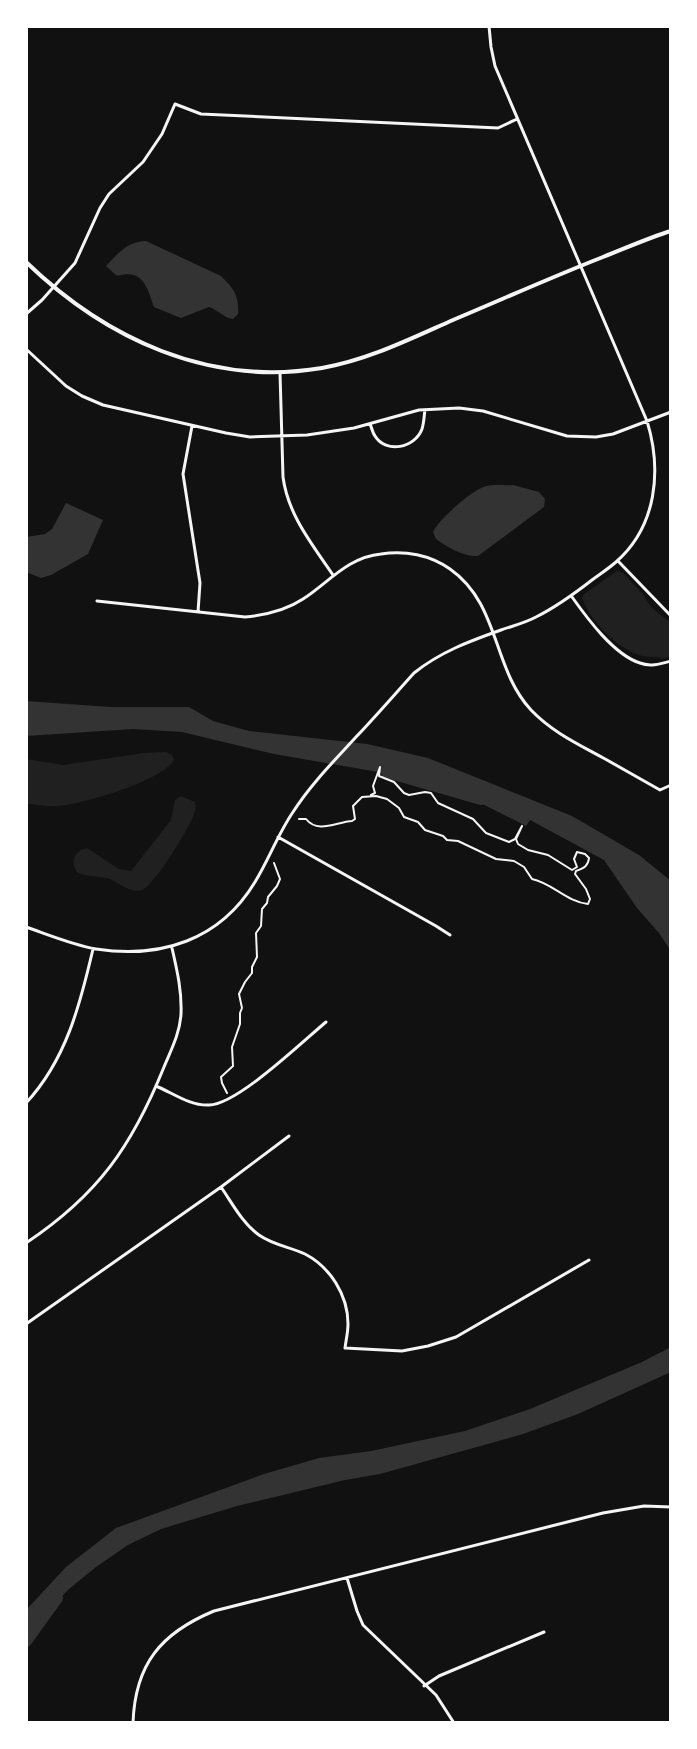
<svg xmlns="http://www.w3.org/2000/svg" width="697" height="1749" font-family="'Noto Serif',serif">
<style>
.green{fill:#202020}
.water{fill:#333}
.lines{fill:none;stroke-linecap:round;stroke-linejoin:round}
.river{stroke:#333;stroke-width:12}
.path{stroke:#f5f5f5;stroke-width:2}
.minor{stroke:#f5f5f5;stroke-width:3}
.tertiary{stroke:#f5f5f5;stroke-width:4}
</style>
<rect width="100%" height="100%" fill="#111"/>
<path class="green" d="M617,571L623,573L644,595C648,608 662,615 671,623V656L664,659C656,656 647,658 639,655C616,647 591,622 582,598L584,594Z
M166,752L172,755L174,760C162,781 83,804 58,806C47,807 37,805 26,803V759L63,765L144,753Z
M181,796L195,802C196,808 196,807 194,814C190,827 154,886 142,890C130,894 117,881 107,878C96,875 87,878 77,872C70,861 74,851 87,848L119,869L131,871L171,820L175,800Z"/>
<path class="water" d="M146,241L221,276C234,289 239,295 238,314L233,319C224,318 218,310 209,307L181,318L154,307C147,287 143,268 117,276L106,266C119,252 127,242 146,241Z
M513,485L539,492L545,499L544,507L478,556C464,557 447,547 436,539L433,532C438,520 474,488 487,486C495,484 504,486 513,485Z
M66,503L103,520L88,554L51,575L41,578L26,572V537L45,534L52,529Z
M26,701L110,707H189L213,721L249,731L367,744L428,758L572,816L639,855L671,881V951L659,933L637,908L604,860L530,820L526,826L457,791L413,778L274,754L182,732L133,729L26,736Z
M671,1347V1372L578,1414L523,1434L380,1474L345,1480L237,1506L161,1529L128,1545L96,1567L69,1589L36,1623L26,1639L27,1609L66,1567L116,1528L264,1474L319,1458L371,1451L465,1431L530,1409L642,1362Z"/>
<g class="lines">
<path class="river" d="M387,772L481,799
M26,1641L57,1598"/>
<path class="path" d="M299,819H306C318,834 336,822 352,821L355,819L353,806L362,797L376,796L387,799L399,808L404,817L418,822L425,830L443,836L447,840L458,841L496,859L514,861L524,867L532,879C552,883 567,902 588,904L590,899L586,889L575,874L576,871C583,868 588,867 589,858L585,854L577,852L574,859L577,867L572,870L548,855L528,850L518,844L516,839L522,826L515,839L509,842L486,833L473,819L438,803L431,793L425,792L409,795L404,793L394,782L379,776L380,767L373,786L375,793L371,795
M227,1093L222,1083L221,1077L233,1066L232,1047L240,1024V1013L242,1008L239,994L245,982L252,973V967L257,957L256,933L261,926L262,909L267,903L268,897L277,886L280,879L274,863"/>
<path class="minor" d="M26,314L42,300L75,263L100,208L109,194L143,162L162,134L175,104L201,114L498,128L517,119
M26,349L66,386L82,396L103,405L226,433L250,437L307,435L354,428L419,410L459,408L483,411L567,436L596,437L613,434L671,412
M280,373L283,477C288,515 312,544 333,575
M370,424C372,428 372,432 375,436C386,454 415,448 422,429C424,423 424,416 425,410
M192,426L183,474L200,583L198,612
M618,561L671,616
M572,597C587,618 614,655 640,663C650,667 660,664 671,661
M97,601L245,617C266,615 285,611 303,599C328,583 348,557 381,554C405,550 430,555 450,569C500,604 492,668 531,710C553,733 580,745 607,760C625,770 642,780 660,790L671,785
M278,837L436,926L450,935
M26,927C49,935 73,945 96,949C161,959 220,940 255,882C269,859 278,834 293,812C311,784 334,761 356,737C376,716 395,694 414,673C440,652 470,641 501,630C512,626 525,623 536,617C556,607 574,594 592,580C600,574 608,569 616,562C657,526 662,470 647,421L495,66L491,47L489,26
M156,1086C173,1093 190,1106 209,1105C237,1105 303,1041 326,1022
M26,1103C66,1060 80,1005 93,949
M221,1187C232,1203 243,1224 259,1235C273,1245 290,1247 305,1254C330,1267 348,1295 348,1324C348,1332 346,1340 345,1348L402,1351L428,1346L456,1337L589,1260
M26,1243C98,1195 132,1146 164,1067C171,1050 180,1033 181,1014C182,991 177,970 172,948
M26,1324L221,1187L289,1136
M347,1578L357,1611L363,1625L436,1695L454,1723
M424,1686L439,1676L544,1632
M133,1723C135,1664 161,1633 214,1611L603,1513L644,1506L671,1507"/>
<path class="tertiary" d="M26,262C106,339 209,387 322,368C368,360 410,339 453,320C503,299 552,277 603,257C626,248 648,238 671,231"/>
</g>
<rect width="697" height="1749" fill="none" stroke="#ffffff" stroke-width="56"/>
</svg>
